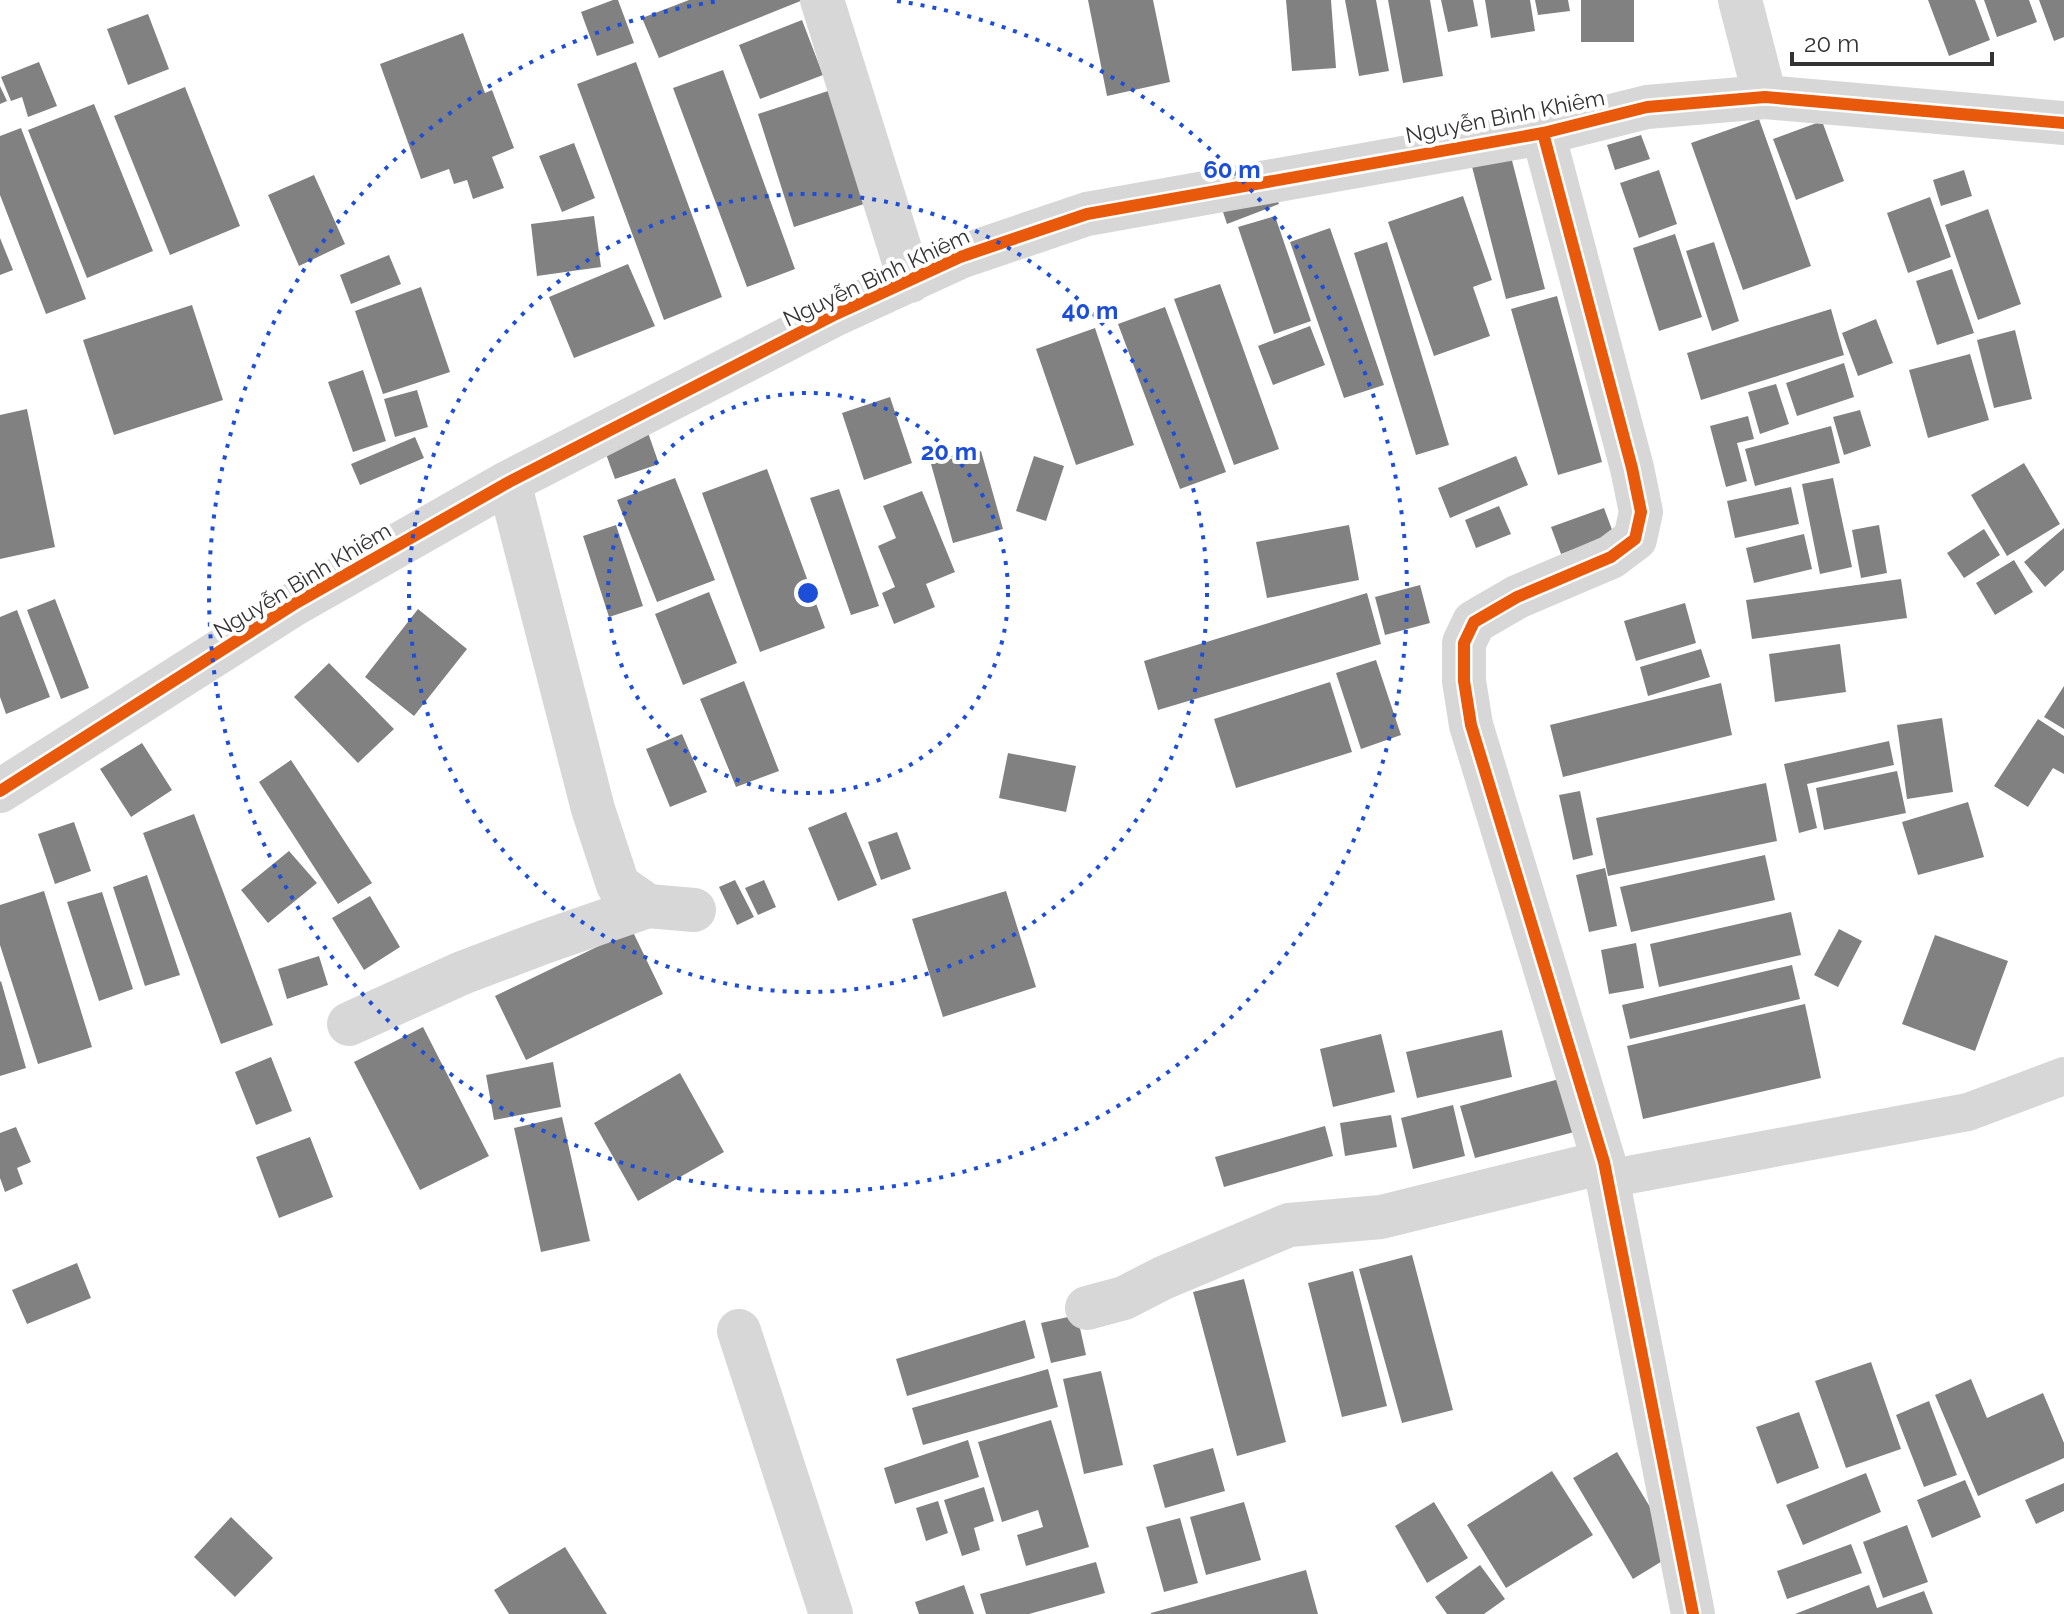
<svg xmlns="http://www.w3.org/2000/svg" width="2064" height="1614" font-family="Raleway,sans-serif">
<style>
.building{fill:#818181}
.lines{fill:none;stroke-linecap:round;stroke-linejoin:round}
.service{stroke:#d7d7d7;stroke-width:38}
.minor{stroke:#d7d7d7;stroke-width:44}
.cycleway-casing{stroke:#fff;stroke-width:17}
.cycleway{stroke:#e8590c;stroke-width:12}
.ring{fill:none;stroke:#1d4ed8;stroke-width:4;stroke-dasharray:4 8}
.labels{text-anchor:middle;stroke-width:8;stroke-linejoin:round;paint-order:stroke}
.street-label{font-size:22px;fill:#333;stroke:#fff}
.centre{fill:#1d4ed8;stroke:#fff;stroke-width:4}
.ring-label{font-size:24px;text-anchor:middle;font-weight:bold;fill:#1d4ed8;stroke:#fff;stroke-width:8;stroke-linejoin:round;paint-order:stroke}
</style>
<rect width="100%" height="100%" fill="#fff"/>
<path class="building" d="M613,0H618L634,43L597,56L581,12Z
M689,0H803L659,58L642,18Z
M1088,0H1153L1170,82L1107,96Z
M1286,0H1331L1336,68L1292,71Z
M1345,0H1376L1389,71L1359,76Z
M1388,0H1430L1443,76L1403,83Z
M1441,0H1473L1478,26L1448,32Z
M1485,0H1530L1535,31L1491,38Z
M1535,0H1568L1570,11L1538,15Z
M1581,0H1634V42H1581Z
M1928,0H1975L1990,40L1949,56Z
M1984,0H2029L2037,22L1997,37Z
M2039,0H2064V37L2054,41Z
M148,14L169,69L128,85L107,29Z
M802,20L823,75L760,99L739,45Z
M463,33L485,93L492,90L514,148L492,157L504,188L473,199L467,180L454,184L449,169L421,179L380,64Z
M39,62L57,106L28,117L22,97L11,101L1,77Z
M636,62L722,297L664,320L577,84Z
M723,70L795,269L747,287L673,88Z
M0,86L7,101L0,104Z
M185,87L240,226L170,255L114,116Z
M834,89L870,202L794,227L758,114Z
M94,104L153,251L87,278L28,130Z
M1759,119L1811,266L1743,290L1691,143Z
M1822,121L1844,181L1796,200L1773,139Z
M21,128L86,299L46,314L0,195V136Z
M1641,135L1650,159L1615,170L1607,145Z
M574,143L595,198L562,212L539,156Z
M1508,145L1545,289L1506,299L1469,155Z
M1659,170L1677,224L1639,238L1620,183Z
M1964,170L1972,196L1941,206L1933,180Z
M314,175L345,244L299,266L268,195Z
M1271,184L1279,204L1227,224L1220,203Z
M1463,196L1492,280L1473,287L1490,336L1434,356L1388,222Z
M1930,197L1951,257L1908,273L1887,213Z
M1988,209L2021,304L1978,320L1945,225Z
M594,216L601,267L537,276L531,224Z
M1275,216L1311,321L1274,334L1238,227Z
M1330,228L1384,385L1344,398L1290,242Z
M1675,234L1702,317L1659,331L1633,248Z
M0,238L13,270L0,275Z
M1387,242L1449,445L1416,455L1354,253Z
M1714,242L1739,321L1712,331L1686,251Z
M389,255L401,284L351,304L340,275Z
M628,264L655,326L574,358L549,297Z
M1952,269L1974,333L1937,345L1916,281Z
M1220,284L1279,449L1234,465L1174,299Z
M421,287L450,372L383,394L355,311Z
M1557,296L1602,462L1558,475L1511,309Z
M192,305L223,400L114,435L83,340Z
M1165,307L1226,472L1180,489L1118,324Z
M1831,309L1844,355L1701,400L1687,353Z
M1876,319L1893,363L1858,376L1842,333Z
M1310,326L1325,365L1273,385L1258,346Z
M1095,328L1134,445L1076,465L1036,349Z
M2015,330L2032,399L1994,408L1977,340Z
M1970,354L1989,420L1928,438L1909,370Z
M1844,363L1854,397L1797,416L1786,383Z
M363,370L386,441L353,452L328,382Z
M1776,384L1789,424L1760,434L1748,392Z
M417,390L428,427L395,437L384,399Z
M890,397L912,463L864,480L842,413Z
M27,409L55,547L0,559V415Z
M1860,410L1871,446L1844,455L1833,417Z
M1748,416L1754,439L1737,443L1747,481L1726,487L1710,426Z
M1831,426L1840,463L1755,486L1745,449Z
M646,427L659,464L615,479L602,443Z
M415,437L424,458L360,485L351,464Z
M981,451L1003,529L953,543L931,464Z
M1034,456L1064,466L1046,521L1016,511Z
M1516,456L1528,485L1450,518L1438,488Z
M2024,463L2060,524L2007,556L1971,495Z
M767,469L825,628L760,652L702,493Z
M675,478L715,580L657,602L617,500Z
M1833,478L1852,567L1820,574L1802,484Z
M1791,487L1799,524L1735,538L1727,501Z
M839,489L879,606L851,615L810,498Z
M922,491L955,572L926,584L935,607L894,624L882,593L895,587L878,546L896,538L883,506Z
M1499,506L1511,534L1476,548L1465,520Z
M1604,508L1614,535L1561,554L1551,527Z
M616,525L643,606L609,617L583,536Z
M1349,525L1359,580L1267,598L1256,542Z
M1879,525L1887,573L1861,578L1852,530Z
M2064,528V570L2045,587L2024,562Z
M1984,529L2000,555L1964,578L1947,553Z
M1804,534L1812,569L1754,583L1746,548Z
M2014,560L2033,592L1995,615L1976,583Z
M1901,579L1907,618L1752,639L1746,600Z
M1420,585L1430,623L1385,635L1375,597Z
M709,592L737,663L683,685L655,614Z
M1367,593L1381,644L1158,710L1144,661Z
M55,599L89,688L61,699L27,610Z
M1685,603L1696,643L1636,661L1624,621Z
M418,609L467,649L414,716L365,677Z
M17,610L50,697L6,714L0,697V617Z
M1840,644L1846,692L1775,702L1769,654Z
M1701,649L1710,677L1648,696L1640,667Z
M1376,660L1401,735L1361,749L1336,673Z
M329,663L394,729L358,763L294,697Z
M744,681L779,771L736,787L700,699Z
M1330,682L1352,752L1236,788L1214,719Z
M1721,683L1732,735L1563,777L1550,725Z
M2064,686V729L2044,717Z
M1942,718L1953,792L1907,799L1897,725Z
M2038,719L2064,736V774L2053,768L2028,807L1994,786Z
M682,734L707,792L670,807L646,749Z
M1889,741L1894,765L1807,784L1817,828L1799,833L1784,764Z
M142,743L172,790L131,817L100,769Z
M1008,753L1076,766L1066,812L999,798Z
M291,760L372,883L338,904L259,782Z
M1897,771L1906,813L1824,830L1816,788Z
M1766,783L1777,841L1608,876L1596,818Z
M1580,791L1593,855L1573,860L1559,795Z
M1968,802L1984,857L1918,875L1902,822Z
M846,812L877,885L838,901L808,828Z
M194,814L273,1025L221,1044L143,833Z
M74,822L91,871L55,884L38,834Z
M897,832L911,869L881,880L868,842Z
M289,851L317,883L268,923L241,890Z
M1765,855L1775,900L1631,932L1620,887Z
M1605,868L1617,926L1589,932L1576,875Z
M147,875L180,975L145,986L113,887Z
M735,880L754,917L737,925L719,887Z
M764,880L776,907L758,915L745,888Z
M44,891L92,1047L38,1064L0,945V905Z
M1006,891L1036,987L943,1017L912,919Z
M102,892L133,989L99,1001L67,902Z
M370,896L400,947L364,970L332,918Z
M1791,912L1801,955L1659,987L1650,944Z
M1839,929L1862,941L1838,987L1814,975Z
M632,930L663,994L526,1060L495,996Z
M1935,935L2008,961L1975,1051L1902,1024Z
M1636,943L1644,988L1609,994L1601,950Z
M319,956L328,985L287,999L278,969Z
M1792,965L1800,999L1630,1039L1622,1005Z
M1,981L26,1068L0,1076V982Z
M1805,1004L1821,1078L1643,1119L1627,1046Z
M423,1027L489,1156L420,1190L354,1062Z
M1502,1030L1512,1077L1417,1098L1406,1052Z
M1381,1034L1395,1092L1333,1107L1320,1049Z
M271,1057L292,1111L256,1125L235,1072Z
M553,1062L561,1107L494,1120L486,1075Z
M680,1073L724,1152L638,1201L594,1123Z
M1563,1078L1578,1131L1475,1158L1460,1106Z
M1453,1105L1465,1156L1413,1169L1401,1118Z
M1391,1115L1397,1147L1345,1156L1340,1123Z
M562,1117L590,1241L541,1252L514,1128Z
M1325,1126L1333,1156L1224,1187L1215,1157Z
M16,1127L31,1162L17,1168L23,1184L5,1192L0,1178V1133Z
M310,1137L333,1197L279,1218L256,1157Z
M1412,1255L1453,1410L1402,1423L1359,1269Z
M77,1263L91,1298L27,1324L12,1290Z
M1353,1271L1387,1406L1342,1417L1308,1283Z
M1244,1279L1286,1442L1237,1456L1193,1292Z
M1077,1315L1086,1355L1051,1363L1041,1323Z
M1025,1320L1035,1358L907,1396L896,1359Z
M1871,1362L1901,1449L1846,1468L1815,1381Z
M1048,1369L1058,1407L923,1445L912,1408Z
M1101,1371L1123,1465L1084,1474L1063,1379Z
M1971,1379L1987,1418L2043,1393L2064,1443V1458L1978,1496L1935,1395Z
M1929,1401L1957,1475L1924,1487L1896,1415Z
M1799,1412L1819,1468L1777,1484L1756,1427Z
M1051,1420L1089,1547L1026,1566L1017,1535L1043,1527L1038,1510L1002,1522L978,1442Z
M968,1440L979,1477L895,1504L884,1468Z
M1213,1448L1225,1491L1165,1508L1153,1465Z
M1617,1452L1677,1552L1633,1579L1573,1478Z
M1552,1471L1593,1535L1506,1588L1467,1525Z
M1866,1473L1881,1512L1803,1545L1786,1505Z
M1965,1480L1981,1517L1932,1538L1917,1500Z
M2064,1483V1511L2036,1524L2025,1500Z
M984,1487L994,1521L974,1528L980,1550L962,1556L944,1500Z
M938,1501L948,1533L926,1541L916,1508Z
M1244,1502L1261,1560L1206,1575L1190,1517Z
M1434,1502L1468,1558L1427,1583L1395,1526Z
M231,1517L273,1558L235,1597L194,1557Z
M1180,1518L1198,1583L1164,1592L1146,1527Z
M1907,1525L1928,1582L1883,1598L1863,1542Z
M1851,1544L1862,1573L1787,1599L1777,1571Z
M565,1547L607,1614H509L494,1590Z
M1096,1562L1105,1593L1029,1614H986L980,1594Z
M1480,1565L1505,1599L1484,1614H1447L1435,1597Z
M1306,1570L1318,1614H1151V1613Z
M964,1585L974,1614H919L915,1602Z
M1869,1585L1877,1608L1924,1591L1933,1614H1795Z"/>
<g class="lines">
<path class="service" d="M1607,1179L1968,1112L2064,1076"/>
<path class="minor" d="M822,0L910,281
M1740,0L1765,97
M1543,133L1632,468L1641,512L1635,539L1611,557L1517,597L1474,622L1464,643V681L1471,725L1604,1162L1693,1614
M509,482L593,809L618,885L648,906L694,910
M0,791L296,603L509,482L836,314L960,257L1087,214L1543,133L1647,107L1765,97L2064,123
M349,1024L462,973L544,942L648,906
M1087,1308L1124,1298L1163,1278L1289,1225L1381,1217L1604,1162
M739,1331L831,1614"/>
<defs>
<path id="cycleway" d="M1543,133L1632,468L1641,512L1635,539L1611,557L1517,597L1474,622L1464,643V681L1471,725L1604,1162L1693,1614
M0,791L296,603L509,482L836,314L960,257L1087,214L1543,133L1647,107L1765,97L2064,123"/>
</defs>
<use href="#cycleway" class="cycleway-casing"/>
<use href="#cycleway" class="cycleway"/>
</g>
<g class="ring">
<circle cx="808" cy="593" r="200"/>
<circle cx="808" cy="593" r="399"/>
<path d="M897 1A599 599 0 1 1 719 1"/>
</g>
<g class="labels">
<g class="street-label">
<text transform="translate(1505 116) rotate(-11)" y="8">Nguyễn Bình Khiêm</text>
<text transform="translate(876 277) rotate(-25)" y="8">Nguyễn Bình Khiêm</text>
<text transform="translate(302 580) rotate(-31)" y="8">Nguyễn Bình Khiêm</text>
</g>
</g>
<circle cx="808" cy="593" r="12" class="centre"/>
<g class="ring-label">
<text x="1232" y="178">60 m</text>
<text x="1090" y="319">40 m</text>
<text x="949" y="460">20 m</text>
</g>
<path d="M1792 52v12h200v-12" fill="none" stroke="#333333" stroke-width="4"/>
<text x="1804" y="52" font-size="24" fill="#333333" stroke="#ffffff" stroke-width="6" paint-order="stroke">20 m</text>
</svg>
